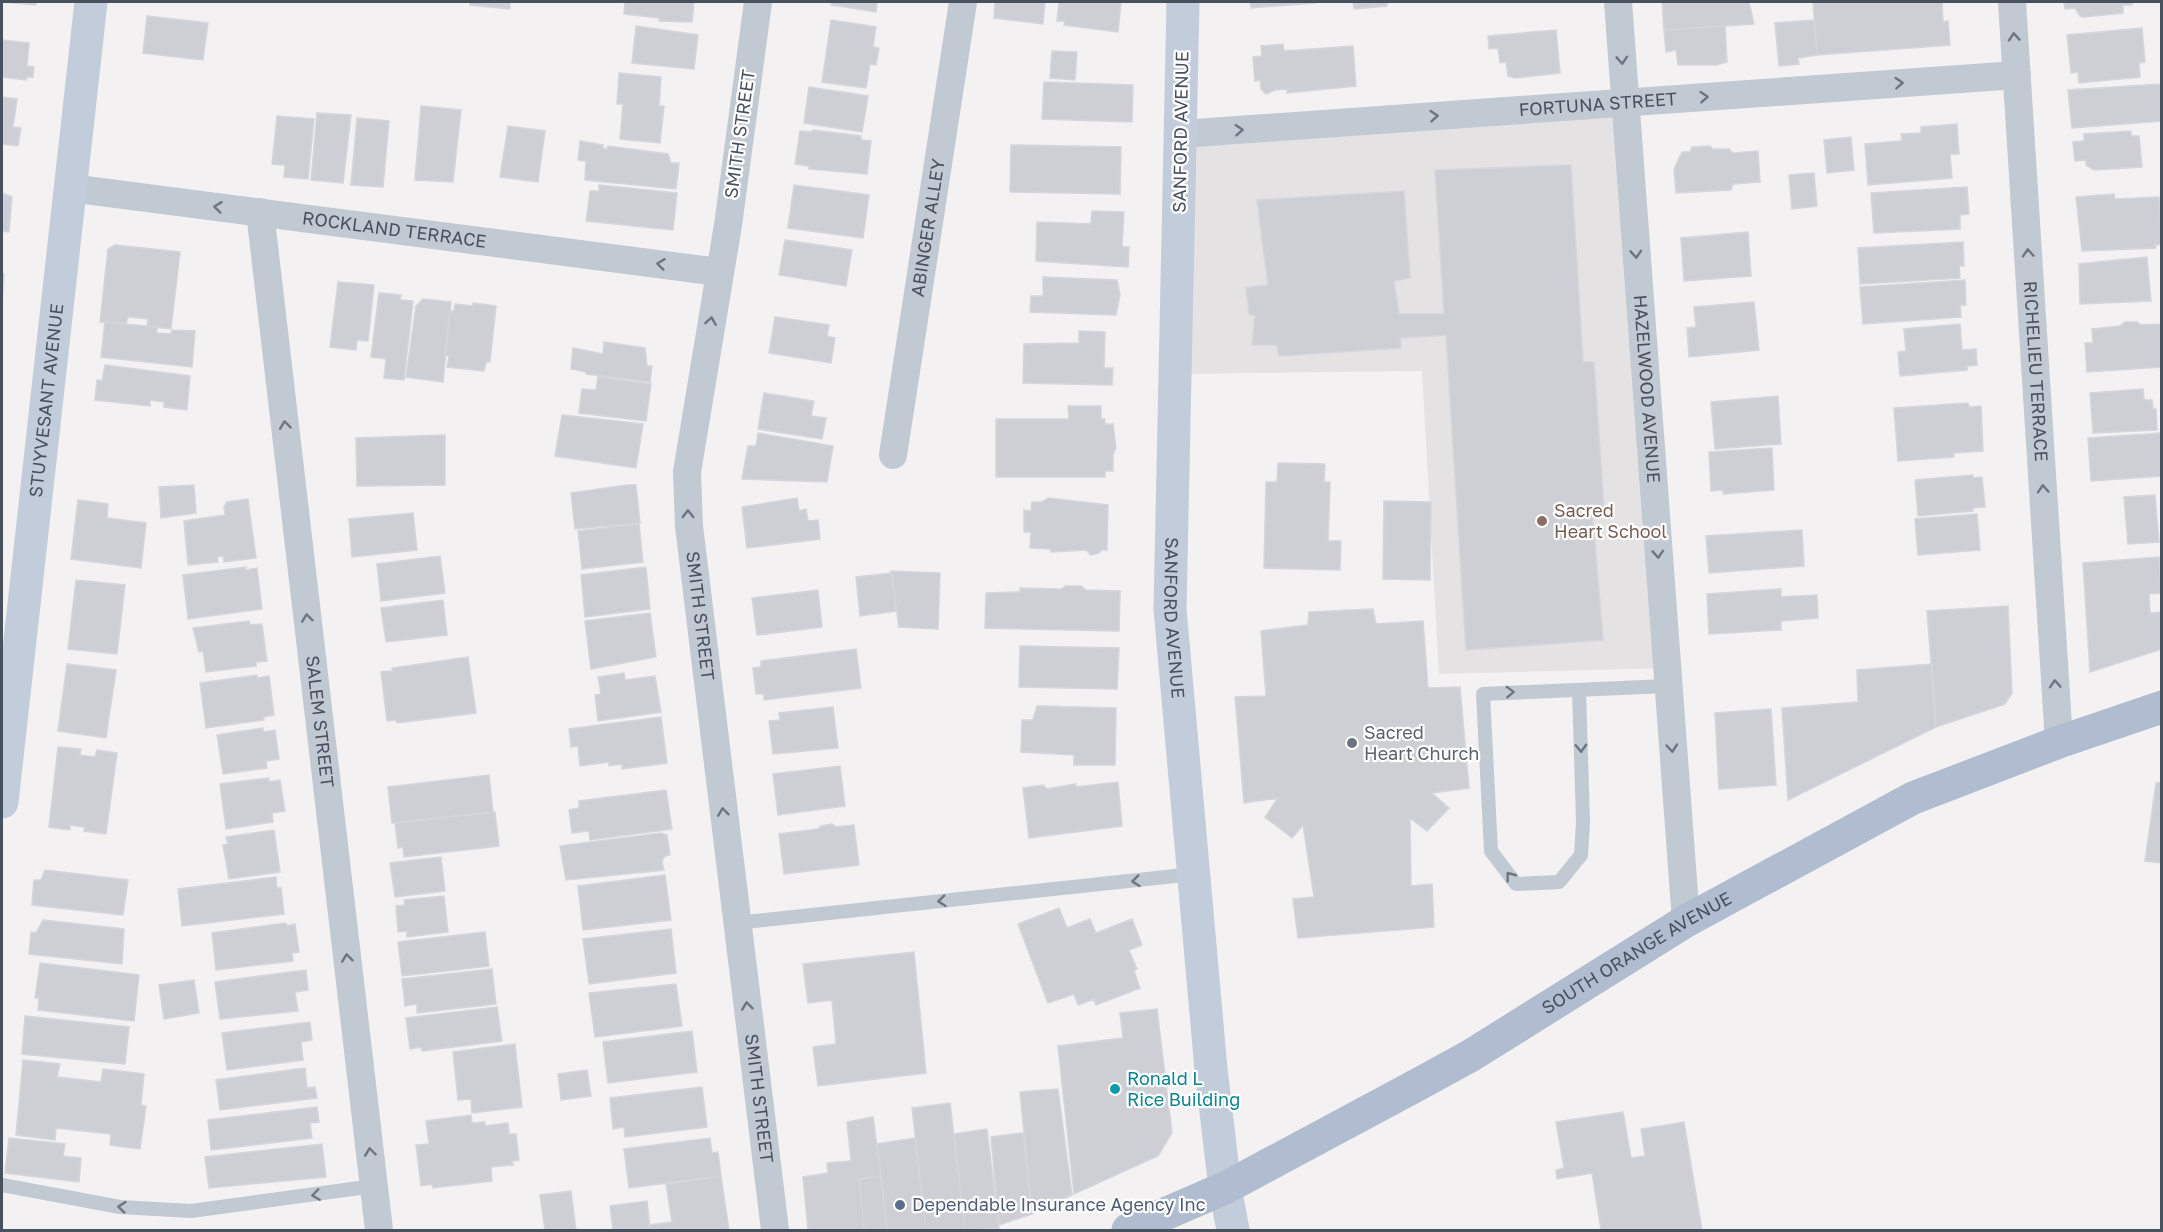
<svg xmlns="http://www.w3.org/2000/svg" width="2163" height="1232" font-family="'Golos Text',sans-serif">
<style>
.education{fill:#e4e2e3}
.building{fill:#cdcfd5;stroke:#d4d6dc;stroke-width:1.5}
.lines{fill:none;stroke-linecap:round;stroke-linejoin:round}
.service{stroke:#c1c9d3;stroke-width:14}
.minor{stroke:#c1c9d3;stroke-width:28}
.secondary{stroke:#c3ccda;stroke-width:33}
.primary{stroke:#b0bdd0;stroke-width:33}
.oneway{stroke:#6c7682}
.education-dot{fill:#8d6e63;stroke:#fff;stroke-width:2}
.worship-dot{fill:#6b7280;stroke:#fff;stroke-width:2}
.culture-dot{fill:#0f9aa8;stroke:#fff;stroke-width:2}
.service-dot{fill:#5c6f8a;stroke:#fff;stroke-width:2}
.labels{text-anchor:middle;stroke-width:4.5;stroke-linejoin:round;paint-order:stroke}
.street-label{font-size:18px;fill:#48525f;stroke:#fff}
.education-label{font-size:18px;fill:#785e54;stroke:#fff;text-anchor:start}
.worship-label{font-size:18px;fill:#5b616d;stroke:#fff;text-anchor:start}
.culture-label{font-size:18px;fill:#0d838f;stroke:#fff;text-anchor:start}
.service-label{font-size:18px;fill:#4e5e75;stroke:#fff;text-anchor:start}
</style>
<rect width="100%" height="100%" fill="#f3f1f1"/>
<path class="education" d="M1621,108L1666,668L1439,674L1422,371L1178,374L1186,140Z"/>
<path class="building" d="M2,2H36V5Z
M470,2H510V9L470,5Z
M625,2H694L692,22L659,21L660,18L624,14Z
M832,2H877L876,12L831,5Z
M995,2H1045L1043,24L994,18Z
M1059,2H1121L1118,32L1064,25L1065,21H1057Z
M1250,2H1315V3L1251,8Z
M1353,2H1387V6L1354,9Z
M1662,2H1749L1754,24L1664,30Z
M1813,2H1942L1943,22L1948,21L1950,45L1817,55Z
M2064,2H2132V5H2123V13L2084,17L2080,16L2075,8L2065,9Z
M147,16L208,23L203,60L143,53Z
M831,20L876,27L873,47L879,48L876,65L870,64L866,88L822,82Z
M1814,20L1817,55L1798,58L1799,64L1779,66L1775,23Z
M636,26L698,35L694,69L632,63Z
M1725,26L1727,62L1716,65H1678L1676,50L1666,52L1664,30Z
M2142,28L2145,62L2139,63L2140,77L2079,83L2078,72L2071,73L2067,35Z
M1556,30L1560,73L1515,78L1508,76L1506,62L1500,63L1498,48L1489,49L1488,36Z
M2,40L29,43L27,66L34,67L33,77H27L26,80L2,77Z
M1283,44L1284,51L1353,46L1356,86L1287,93V89L1275,90L1266,94L1261,89L1260,80L1255,81L1253,57L1262,56L1261,46Z
M1052,51L1077,52L1075,80L1050,78Z
M619,73L661,77L659,106H664L660,143L620,139L623,104H617Z
M1044,82L1133,85L1132,122L1042,119Z
M2161,84L2162,121L2072,128L2068,90Z
M809,87L868,96L862,132L804,123Z
M2,97L17,99L13,127L21,128L18,146L2,144Z
M421,106L461,110L453,182L415,180Z
M317,113L351,115L343,183L311,180Z
M277,116L314,119L308,179L284,177L285,165L272,164Z
M357,118L389,121L383,187L351,185Z
M1957,124L1959,154H1950L1952,178L1868,185L1865,144L1902,141L1901,134L1921,133V127Z
M508,126L545,131L538,182L500,177Z
M813,130L861,136V140L871,141L867,174L809,169V166L795,164L800,131L812,132Z
M2131,131V136H2139L2142,167L2094,170L2086,165V160L2075,161L2073,142L2084,141V134Z
M1851,137L1854,170L1827,173L1824,140Z
M580,141L603,145V149H607L608,146L668,154L671,163H679L676,189L585,180L586,161L578,160Z
M1011,145L1121,147L1120,194L1010,192Z
M1710,146L1713,149H1729L1733,153L1758,151L1760,182L1733,184L1731,190L1676,193L1674,169L1682,152H1690L1692,147Z
M1571,165L1583,362H1594L1604,508L1592,509L1603,640L1466,650L1446,335L1400,338L1401,348L1279,356L1277,345H1252L1255,316L1249,314L1246,288L1268,285L1257,200L1404,191L1410,278L1394,281L1399,314H1444L1435,170Z
M1814,173L1817,206L1792,209L1789,175Z
M599,185L677,193L673,230L586,221L590,191H599Z
M794,185L869,195L863,238L788,228Z
M1967,187L1969,214L1960,215V229L1874,233L1871,193Z
M2,193L12,197L9,232L2,231Z
M2114,194L2115,199L2159,197L2162,244L2155,245L2156,248L2082,251L2076,197Z
M1092,211L1124,212L1122,247H1129L1128,267L1036,261L1037,222L1091,224Z
M1748,232L1751,276L1684,281L1681,238Z
M785,240L852,250L846,286L779,275Z
M1963,242L1964,266H1959L1960,278L1860,284L1858,248Z
M115,245L180,252L171,329L147,326L148,319L128,317L126,324L100,322L108,249Z
M2147,257L2151,301L2080,304L2079,264Z
M2,273L4,274L2,308Z
M1043,277L1117,280L1120,295L1116,315L1030,312L1031,296H1043Z
M1965,280L1966,305H1960L1961,317L1863,324L1860,287Z
M338,282L374,285L368,341L357,340L356,350L330,347Z
M379,293L401,295L400,300L413,301L404,380L384,378L386,359L371,357Z
M423,299L451,302L443,382L406,377L416,306Z
M1754,302L1759,350L1689,357L1687,328L1696,327L1694,307Z
M473,303L496,306L490,362H486L484,371L447,367L449,356L445,355L450,311H454L455,304L473,306Z
M775,317L829,325L827,336L835,338L831,363L769,353Z
M105,322L157,327V333L171,334L172,330L195,331L192,367L101,357Z
M2125,322H2137L2141,325L2162,324V367L2087,372L2085,343H2093L2092,329L2120,326Z
M1960,324L1962,350L1976,349L1977,365L1967,366V370L1900,376L1898,352L1906,351L1904,329Z
M1079,331L1105,332L1104,368H1113L1112,385L1023,383L1024,344L1079,343Z
M604,342L645,348L647,366H652L650,382L586,374V372L571,369L573,348L603,354Z
M105,365L190,376L187,410L164,407V402L150,400V406L95,400L97,380L102,381Z
M598,377L651,384L646,421L579,413L582,389L596,390Z
M2143,389L2144,400H2152L2153,409H2156L2157,430L2093,433L2090,393Z
M764,393L814,401L811,416L826,418L822,439L758,429Z
M1778,396L1781,444L1715,449L1711,402Z
M1968,403L1969,407L1981,406L1983,451L1953,453L1954,457L1898,461L1894,408Z
M1068,406H1101V419H1105V424H1113L1116,448L1113,455V471H1105V477H996V419H1069Z
M562,415L643,424L636,468L555,456Z
M758,433L833,446L827,482L742,479L748,446H756Z
M2162,433V476L2091,481L2088,438Z
M445,435V485L357,486L356,438Z
M1772,448L1774,490L1723,494V490L1711,491L1709,452Z
M1278,463L1325,464L1324,482H1330L1328,541H1341L1340,570L1264,568L1266,482H1277Z
M1973,475V478L1982,477L1985,507L1973,508V511L1918,516L1915,480Z
M194,485L196,513L161,518L159,487Z
M627,485H636L640,523L575,529L571,493Z
M2155,495L2159,542L2128,544L2124,497Z
M797,498L799,511L806,509L808,521L818,520L820,539L747,548L742,507Z
M1048,498L1108,505L1107,550H1101L1099,553L1091,555L1086,550L1051,552L1050,549L1030,548L1031,532H1024V510L1031,511L1032,502H1042Z
M248,499L256,558L224,562L223,556L217,557L218,562L188,565L184,521L225,515L224,507L227,502Z
M78,500L108,504L107,518L146,523L141,568L71,559Z
M1384,501L1431,502L1430,580L1383,579Z
M413,513L417,550L352,557L349,519Z
M1977,514L1980,550L1918,555L1915,519Z
M639,524L643,562L582,569L578,531Z
M1802,530L1804,566L1709,573L1706,536Z
M440,556L445,593L381,601L377,564Z
M2159,557L2161,593L2149,594L2150,613L2162,612V649L2090,672L2083,563Z
M246,567V570L257,568L262,609L188,619L183,575Z
M646,567L650,609L585,617L581,575Z
M891,571L940,573L938,629L899,627Z
M892,573L896,611L860,616L856,577Z
M76,580L125,585L117,654L68,649Z
M1066,586H1081L1086,590L1120,591L1119,631L985,628L986,593L1020,592V588L1061,589Z
M1781,589V597L1817,595L1818,618L1781,621V630L1709,634L1707,594Z
M818,590L822,627L757,635L752,598Z
M443,600L447,635L386,642L381,608Z
M2008,606L2012,693L2005,704L1936,727L1927,611Z
M1373,609L1376,624L1423,621L1428,688L1460,687L1469,788L1432,793L1449,808L1427,831L1410,818L1411,886L1432,884L1434,927L1298,938L1293,899L1314,897L1303,825L1292,838L1265,817L1278,798L1244,803L1235,697L1266,696L1261,631L1308,625L1309,612Z
M650,613L656,657L591,669L585,621Z
M249,621L250,625L262,624L267,661L256,662V666L206,672L203,651L199,652L193,628Z
M1020,646L1119,648L1117,689L1019,687Z
M856,649L861,688L764,700V694H756L753,668L761,667V661Z
M468,657L476,713L397,723L396,720L387,721L381,672L393,671L392,668Z
M67,664L116,670L106,738L58,731Z
M1932,664L1936,727L1788,800L1782,708L1858,702L1857,670Z
M624,673L625,680L655,676L661,712L598,721L595,695L601,694L598,677Z
M257,675V678L269,676L274,715L263,717L264,720L206,728L200,683Z
M1037,706L1116,708L1115,765H1074V755L1021,752L1022,720H1033Z
M833,707L838,748L773,754L769,721L780,720L779,713Z
M1771,709L1776,785L1719,789L1715,713Z
M661,717L667,763L622,769V764L609,766V762L580,766L578,746L571,747L569,729Z
M263,728V732L275,730L279,759L266,761L267,768L223,774L217,735Z
M58,747L81,749L80,755L95,757L97,750L117,753L106,834L84,831L85,827L70,825V830L49,827Z
M840,766L845,806L778,815L773,774Z
M489,775L493,812L392,823L388,787Z
M269,778V782L280,780L285,811L272,813L273,822L226,829L220,784Z
M1118,782L1122,826L1029,838L1023,788L1043,785L1047,789L1076,784V787Z
M2162,782V863L2145,861L2156,783Z
M666,790L672,829L590,840L589,831L572,833L569,810L579,808V801Z
M495,812L499,846L404,857L403,847L398,848L395,823Z
M832,824L836,827L854,825L859,865L784,874L779,834L818,829L821,826Z
M274,830L280,872L229,879L223,845L228,844L226,837Z
M661,833L667,835L670,855L665,856L662,861L664,870L566,880L560,846Z
M441,857L445,891L395,897L390,863Z
M45,870L128,880L123,915L32,905L34,880H41Z
M665,875L671,920L583,930L578,886Z
M276,877L277,888H281L284,914L182,926L178,889Z
M444,896L448,932L407,937V931L398,932L396,906L405,905L404,900Z
M1059,908L1067,928L1090,919L1096,933L1132,919L1142,945L1129,950L1137,969L1134,971L1140,988L1096,1005L1094,999L1078,1005L1074,994L1048,1003L1018,924Z
M43,920L124,929L122,964L29,954L31,932L36,933Z
M286,923L287,926L295,924L299,952L292,953L293,961L216,970L212,933Z
M671,929L676,973L589,984L583,939Z
M485,932L489,966L402,976L398,942Z
M914,952L926,1073L818,1086L813,1047L836,1044L832,1000L808,1003L803,964Z
M40,963L139,975L134,1021L38,1010L39,998H35Z
M492,969L496,1004L417,1013V1004L405,1006L402,979Z
M306,970L308,990L295,992L298,1011L220,1019L215,982Z
M194,980L199,1013L164,1019L159,985Z
M676,984L682,1026L595,1037L589,993Z
M497,1007L502,1041L422,1051L421,1047L410,1049L406,1018Z
M1157,1009L1172,1133L1158,1156L1074,1194L1058,1046L1123,1038L1120,1013Z
M25,1016L129,1027L125,1064L22,1054Z
M310,1022L312,1040L301,1042L303,1060L227,1070L222,1033Z
M692,1031L697,1072L608,1083L603,1042Z
M515,1044L522,1107L472,1113L471,1099L458,1100L453,1052Z
M23,1060L60,1064L57,1077L101,1082L103,1069L144,1074L141,1105L146,1106L140,1149L110,1145L111,1134L56,1128L55,1140L16,1135Z
M305,1068L307,1088L315,1087L317,1098L220,1110L216,1080Z
M587,1070L591,1096L561,1100L558,1074Z
M702,1087L707,1127L625,1137L624,1127L613,1129L610,1098Z
M1058,1089L1072,1195L1032,1214L1020,1092Z
M950,1103L965,1230H926L912,1108Z
M317,1107L319,1122L310,1123L312,1138L211,1150L208,1120Z
M1623,1112L1631,1158L1645,1156L1641,1129L1684,1122L1702,1230H1601L1592,1173L1557,1179L1556,1170L1564,1168L1556,1122Z
M471,1115L472,1123L485,1122V1126L508,1123L509,1134H516L519,1160L512,1161L513,1165L491,1167L492,1181L433,1188L432,1184L421,1186L416,1145L429,1144L426,1121Z
M873,1117L881,1176L859,1179L864,1230H808L803,1177L828,1173L827,1163L851,1161L847,1122Z
M987,1129L999,1228L965,1230L954,1134Z
M1023,1133L1032,1214L999,1225L991,1137Z
M9,1138L65,1144L63,1156L81,1158L79,1182L5,1173Z
M710,1138L712,1153L718,1152L721,1176L629,1188L624,1149Z
M915,1138L926,1230H887L877,1144Z
M322,1144L326,1177L209,1188L205,1157Z
M721,1176L729,1230H650V1225L672,1222L666,1184Z
M881,1176L887,1230H864L859,1179Z
M571,1191L576,1230H545L540,1195Z
M647,1201L650,1230H613L610,1206Z"/>
<g class="lines">
<path class="service" d="M1579,690L1583,822L1581,855L1559,882L1516,884L1491,851L1483,694L1667,686
M736,923L1194,874
M2,1185L120,1207L191,1211L374,1186"/>
<g class="minor">
<path id="s1" d="M758,2L728,225L687,472L689,526L775,1230"/>
<path id="s2" d="M1618,2L1686,921"/>
<path id="s3" d="M2012,2L2059,742"/>
<path id="s4" d="M1181,134L2017,75"/>
<path id="s5" d="M70,188L719,272"/>
<path id="s6" d="M260,212L379,1230"/>
<path id="s7" d="M893,455L963,2"/>
</g>
<g class="secondary">
<path id="s8" d="M1183,2L1170,609L1211,1069L1225,1188L1233,1230"/>
<path id="s9" d="M2,802L91,2"/>
</g>
<path class="primary" id="s10" d="M1128,1230L1225,1188L1417,1085L1470,1056L1686,921L1913,798L2059,742L2162,707"/>
</g>
<defs><path id="oneway-chevron" d="M-2-3.5L2.5 0L-2 3.5" fill="none" stroke-width="1.6" stroke-linecap="round" stroke-linejoin="round" transform="scale(1.5)"/></defs>
<g class="oneway">
<use href="#oneway-chevron" transform="translate(2014 37) rotate(-94)"/>
<use href="#oneway-chevron" transform="translate(1622 60) rotate(86)"/>
<use href="#oneway-chevron" transform="translate(1899 83) rotate(-4)"/>
<use href="#oneway-chevron" transform="translate(1704 97) rotate(-4)"/>
<use href="#oneway-chevron" transform="translate(1434 116) rotate(-4)"/>
<use href="#oneway-chevron" transform="translate(1239 130) rotate(-4)"/>
<use href="#oneway-chevron" transform="translate(218 207) rotate(-173)"/>
<use href="#oneway-chevron" transform="translate(2028 253) rotate(-94)"/>
<use href="#oneway-chevron" transform="translate(1636 254) rotate(86)"/>
<use href="#oneway-chevron" transform="translate(661 264) rotate(-173)"/>
<use href="#oneway-chevron" transform="translate(711 321) rotate(-81)"/>
<use href="#oneway-chevron" transform="translate(285 425) rotate(-97)"/>
<use href="#oneway-chevron" transform="translate(2043 489) rotate(-94)"/>
<use href="#oneway-chevron" transform="translate(688 514) rotate(-91)"/>
<use href="#oneway-chevron" transform="translate(1658 554) rotate(86)"/>
<use href="#oneway-chevron" transform="translate(307 618) rotate(-97)"/>
<use href="#oneway-chevron" transform="translate(2055 684) rotate(-94)"/>
<use href="#oneway-chevron" transform="translate(1510 692) rotate(-2)"/>
<use href="#oneway-chevron" transform="translate(1581 748) rotate(88)"/>
<use href="#oneway-chevron" transform="translate(1672 748) rotate(85)"/>
<use href="#oneway-chevron" transform="translate(723 812) rotate(-97)"/>
<use href="#oneway-chevron" transform="translate(1510 876) rotate(-127)"/>
<use href="#oneway-chevron" transform="translate(1136 881) rotate(174)"/>
<use href="#oneway-chevron" transform="translate(942 901) rotate(174)"/>
<use href="#oneway-chevron" transform="translate(347 958) rotate(-97)"/>
<use href="#oneway-chevron" transform="translate(747 1006) rotate(-97)"/>
<use href="#oneway-chevron" transform="translate(370 1152) rotate(-97)"/>
<use href="#oneway-chevron" transform="translate(316 1195) rotate(172)"/>
<use href="#oneway-chevron" transform="translate(122 1207) rotate(-174)"/>
</g>
<circle class="education-dot" cx="1542" cy="521" r="6"/>
<circle class="worship-dot" cx="1352" cy="743" r="6"/>
<circle class="culture-dot" cx="1115" cy="1089" r="6"/>
<circle class="service-dot" cx="900" cy="1205" r="6"/>
<g class="labels">
<g class="street-label">
<text dy="6" stroke="none"><textPath href="#s4" startOffset="418">FORTUNA STREET</textPath></text>
<text transform="translate(1181 132) rotate(-89)" y="6">SANFORD AVENUE</text>
<text transform="translate(740 134) rotate(-82)" y="6">SMITH STREET</text>
<text dy="6" stroke="none"><textPath href="#s7" startOffset="230">ABINGER ALLEY</textPath></text>
<text dy="6" stroke="none"><textPath href="#s5" startOffset="327">ROCKLAND TERRACE</textPath></text>
<text dy="6" stroke="none"><textPath href="#s3" startOffset="370">RICHELIEU TERRACE</textPath></text>
<text dy="6" stroke="none"><textPath href="#s2" startOffset="388">HAZELWOOD AVENUE</textPath></text>
<text dy="6" stroke="none"><textPath href="#s9" startOffset="404">STUYVESANT AVENUE</textPath></text>
<text dy="6" stroke="none"><textPath href="#s1" startOffset="620">SMITH STREET</textPath></text>
<text dy="6" stroke="none"><textPath href="#s8" startOffset="616">SANFORD AVENUE</textPath></text>
<text dy="6" stroke="none"><textPath href="#s6" startOffset="513">SALEM STREET</textPath></text>
<text dy="6" stroke="none"><textPath href="#s10" startOffset="580">SOUTH ORANGE AVENUE</textPath></text>
<text dy="6" stroke="none"><textPath href="#s1" startOffset="1106">SMITH STREET</textPath></text>
</g>
<g class="education-label">
<text x="1554" y="517">Sacred<tspan x="1554" dy="21">Heart School</tspan></text>
</g>
<g class="worship-label">
<text x="1364" y="739">Sacred<tspan x="1364" dy="21">Heart Church</tspan></text>
</g>
<g class="culture-label">
<text x="1127" y="1085">Ronald L<tspan x="1127" dy="21">Rice Building</tspan></text>
</g>
<g class="service-label">
<text x="912" y="1211">Dependable Insurance Agency Inc</text>
</g>
</g>
<rect width="2163" height="1232" fill="none" stroke="#48525f" stroke-width="6"/>
</svg>
